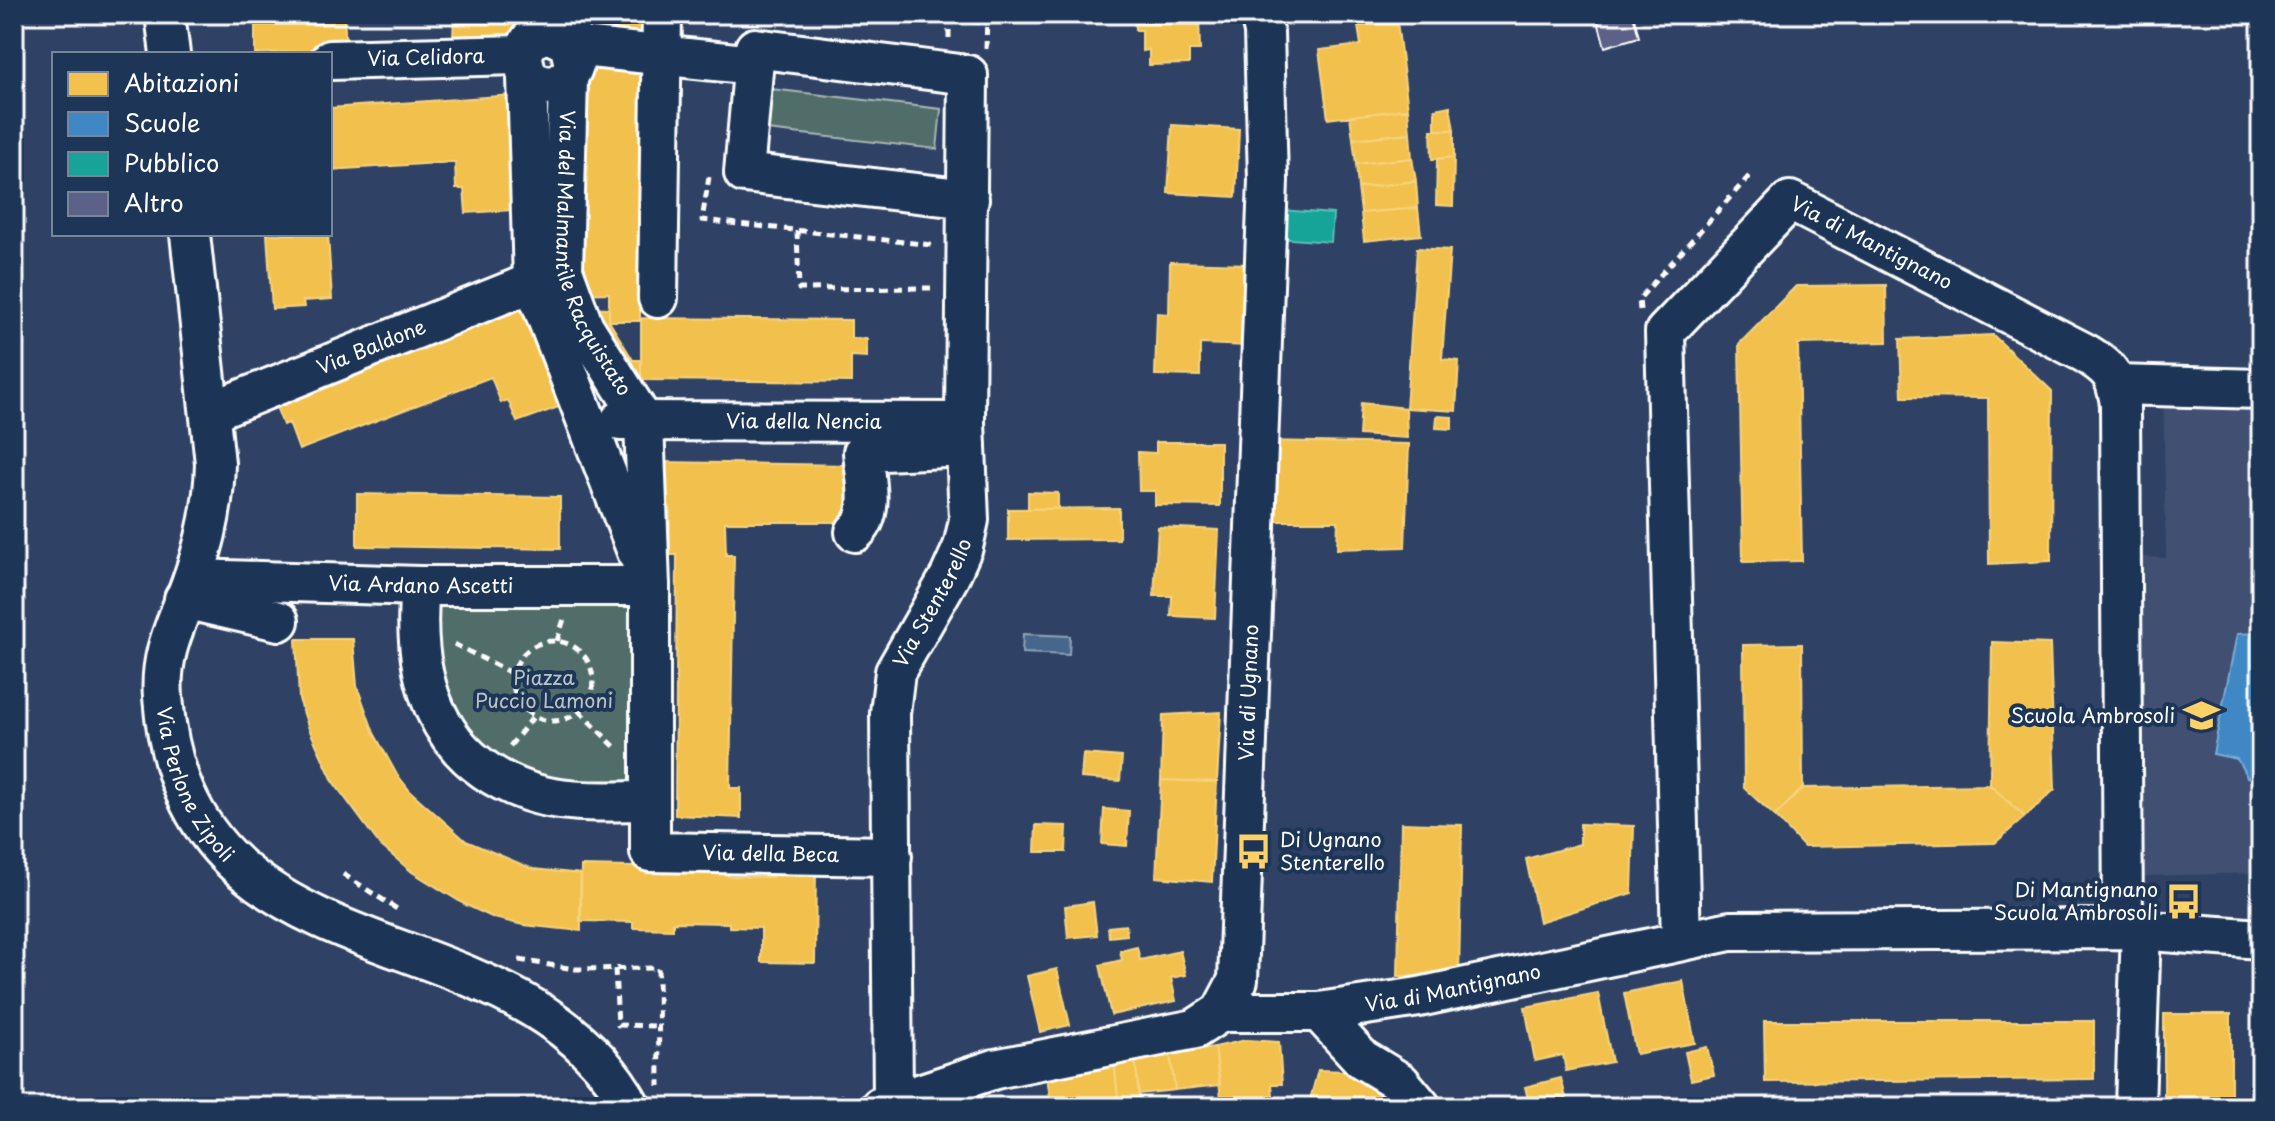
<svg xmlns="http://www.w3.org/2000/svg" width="2275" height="1121" font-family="'Playpen Sans',sans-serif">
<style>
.built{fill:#405072}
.green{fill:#516d6b;stroke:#a8b6b5;stroke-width:2}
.water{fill:#47668c;stroke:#91a3ba;stroke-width:2}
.homes{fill:#f2c14e;stroke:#f6d483;stroke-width:2}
.schools{fill:#3f88c5;stroke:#79acd6;stroke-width:2}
.public{fill:#17a398;stroke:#5dbfb7;stroke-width:2}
.building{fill:#5c6287;stroke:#fff;stroke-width:2}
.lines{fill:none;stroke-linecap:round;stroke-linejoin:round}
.minor-casing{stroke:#fff;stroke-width:44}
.path{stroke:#fff;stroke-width:5;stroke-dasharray:8 6;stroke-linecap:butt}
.minor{stroke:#1d3557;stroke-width:38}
.labels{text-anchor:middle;stroke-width:8;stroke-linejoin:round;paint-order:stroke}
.street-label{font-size:20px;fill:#fff;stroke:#1d3557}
.park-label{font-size:20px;fill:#b9c5c4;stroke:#1d3557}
.poi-label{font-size:20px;fill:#fff;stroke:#1d3557;text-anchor:end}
</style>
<rect width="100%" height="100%" fill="#2f4265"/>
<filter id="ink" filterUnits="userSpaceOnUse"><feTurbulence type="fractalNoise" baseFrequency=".0125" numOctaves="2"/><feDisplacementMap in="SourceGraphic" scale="16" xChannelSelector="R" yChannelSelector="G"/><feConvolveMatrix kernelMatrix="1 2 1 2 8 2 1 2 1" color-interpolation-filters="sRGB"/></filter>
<g filter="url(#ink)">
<path class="built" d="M2261,339V873L2142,876L2140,557L2166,558L2163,377L2246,379Z"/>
<path class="green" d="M771,89L941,109L937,149L767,130Z
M426,597H636L635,793L581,792L494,767L439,700Z"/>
<path class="water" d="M1023,634L1070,636L1069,655L1022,653Z"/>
<path class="homes" d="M255,14H344L346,49L255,54Z
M454,14H515V43L479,44L480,37L453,38Z
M585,14H643L641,39L584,35Z
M1134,14H1199L1200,50H1189V64L1149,65V50L1142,51V30H1135Z
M1397,21L1408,109L1328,119L1319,50L1361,45L1358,26Z
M583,54L641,62L640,321H609V293L581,294Z
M513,95L519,186L510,187L512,210L466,213L464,189H456L455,162L330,170V108Z
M1450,106L1454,130H1435V109Z
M1408,109L1410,133L1353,139L1350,116Z
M1172,125L1239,129L1236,197L1168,193Z
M1431,130H1454V157L1432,159Z
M1410,133L1412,158L1356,164L1353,139Z
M1454,157L1453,206L1436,205L1437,159Z
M1412,158L1416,181L1358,188L1356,164Z
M1416,181L1418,208L1361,213L1358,188Z
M1418,208L1421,235L1364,241L1361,213Z
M267,234H328L332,299L303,301L304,307L272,309Z
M1417,248L1450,250L1442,359L1459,361L1456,411L1406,408Z
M1170,262L1251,264L1249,346L1200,344V376L1155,375L1157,313L1169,314Z
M1886,285L1887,342L1798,344L1802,561L1743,562L1739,344L1796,286Z
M526,296L558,378L549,382L559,407L517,422L508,400L501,403L491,377L299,450L289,423L283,425L271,393Z
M583,307L609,308V321L633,360H641V380L629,379Z
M641,318L851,320V338L867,339V357L851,356V382L641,380Z
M1993,335L2052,391L2051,561L1989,564L1988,398L1902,397L1900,339Z
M1361,403L1406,408L1407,438L1359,435Z
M1437,416L1452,417V429L1436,428Z
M1266,441L1409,444L1405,547L1337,549L1338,521H1263Z
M1156,442H1220V506L1155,505V491H1139L1138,452L1156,453Z
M660,462L852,465L851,522H725L726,555H734L730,788H741V818L675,815L677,555H670V509H660Z
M1028,492L1058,493V509H1028Z
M357,494L560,497V549L357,546Z
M1119,508V539L1008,540V509Z
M1158,527L1219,530L1215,618L1171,616L1172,596H1154Z
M296,639H353L357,686L374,733L396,773L410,791L466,841L533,869L581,874V931L523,925L494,918L464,904L412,872L380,845L334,783L309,729L299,699Z
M1992,642L2050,644L2055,789L2025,817L1990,785Z
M1802,644L1803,788L1775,816L1744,788L1743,645Z
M1221,712L1217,782L1161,780L1163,715Z
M1083,754L1122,757L1120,781L1081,778Z
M1161,780L1217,782L1212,882L1156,877Z
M1990,785L2025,817L1995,843L1804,847L1775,816L1803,788Z
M1104,809L1129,811L1127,846L1102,844Z
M1401,823L1462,825L1459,977L1398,976Z
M1580,824L1634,826L1632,893L1539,922L1526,859L1580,844Z
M1036,825L1067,826L1066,852H1035Z
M634,860L728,868V876L772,877V866H816L815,963L761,962V928L729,927V923L673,922V929L633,928V922L580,921L581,866L633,867Z
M1093,902L1097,935L1068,938L1065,906Z
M1126,925L1127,935L1109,937L1108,927Z
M1137,947L1140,960L1180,951L1186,975L1171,978L1176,1001L1111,1015L1100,965L1122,960L1120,951Z
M1057,969L1070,1025L1040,1032L1027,976Z
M1683,981L1695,1043L1636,1054L1624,993Z
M1598,993L1612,1062L1566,1071L1563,1055L1535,1061L1525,1007Z
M2164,1014H2231V1107H2164Z
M1764,1021H2094V1079L1765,1082Z
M1246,1040L1279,1042L1282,1084H1272L1274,1107H1222L1215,1047Z
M1215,1047L1220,1085L1175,1090L1170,1054Z
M1707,1047L1714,1075L1691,1080L1685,1052Z
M1170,1054L1175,1090L1139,1094L1135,1058Z
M1135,1058L1140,1107H1119L1114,1060Z
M1114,1060L1119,1107H1051L1046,1068Z
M1318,1070L1347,1071L1370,1084L1389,1107H1308Z
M1561,1078L1567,1102L1530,1107L1525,1087Z"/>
<path class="schools" d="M2259,633L2261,779H2256L2247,777L2237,759L2213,754L2237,634Z"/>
<path class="public" d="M1280,210L1333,214L1331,242L1278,238Z"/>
<path class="building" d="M1596,14H1633L1639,37L1605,47Z"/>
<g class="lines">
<defs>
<g id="minor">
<path d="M165,14L170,54"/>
<path d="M569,43L547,33L530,40L522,55L527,76C545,92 567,87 574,65L569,43L570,14"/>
<path d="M572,46L754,65"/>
<path id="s1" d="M330,60L522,55"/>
<path d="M527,76L533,282L639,557"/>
<path id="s2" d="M568,78L563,270L583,325L644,422L650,586V852L892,856"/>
<path id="s3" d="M190,234L215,463C214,503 207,538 194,575C180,618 159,650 163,697C185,996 519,899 631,1107"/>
<path d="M658,298L662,14"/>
<path d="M2117,385L2261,389"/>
<path id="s4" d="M210,412L533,282"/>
<path id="s5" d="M620,421L965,422"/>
<path d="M855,532C876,514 865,477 863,452L966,447"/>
<path id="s6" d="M193,579L420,586H650"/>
<path d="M420,586C411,677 435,760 529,792C567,805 611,801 650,801"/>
<path d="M184,599L279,621"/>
<path id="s7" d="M1681,941L1665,332L1790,201L2085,353C2111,369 2115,374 2120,404L2123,929"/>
<path id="s8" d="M1221,1012H1319L1419,997L1730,931L2123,929L2261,939"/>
<path d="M1319,1012L1362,1059L1400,1082L1421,1107"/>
<path id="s9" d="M893,1101L890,713L895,672L950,576L963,547L969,520L965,422L968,75L755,48L744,173L969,199"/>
<path id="s10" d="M880,1107L995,1069L1195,1029L1221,1012L1238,980L1268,180L1264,32L1260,14"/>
<path d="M2135,1107L2141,929"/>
</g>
</defs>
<use href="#minor" class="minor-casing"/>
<path class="path" d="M902,14L987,23
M949,38V19
M986,49L987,14
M709,177L702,220L932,245
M797,231L799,289L932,288
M1640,310L1639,299L1751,174
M557,641L564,619
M513 681a40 40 0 1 1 80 0a40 40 0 1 1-80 0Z
M454,644L513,674
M579,711L615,747
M510,746L534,716
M343,874L397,909
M519,960L575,969L658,968L659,1086
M615,969L618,1025L659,1026
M793,1107L809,1098L814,1107
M824,1107L847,1093"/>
<use href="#minor" class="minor"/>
</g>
</g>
<defs>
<symbol id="school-bare" viewBox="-9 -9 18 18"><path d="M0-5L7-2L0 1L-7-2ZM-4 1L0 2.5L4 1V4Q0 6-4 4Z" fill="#ffd166" stroke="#1d3557" stroke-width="2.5" paint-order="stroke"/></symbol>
<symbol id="bus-bare" viewBox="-9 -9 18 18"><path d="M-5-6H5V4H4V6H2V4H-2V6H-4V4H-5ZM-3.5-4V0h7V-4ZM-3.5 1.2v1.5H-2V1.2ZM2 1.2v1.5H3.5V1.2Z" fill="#ffd166" stroke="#1d3557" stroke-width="2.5" paint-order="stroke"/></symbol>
</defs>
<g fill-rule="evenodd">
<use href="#school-bare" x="2176" y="690" width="51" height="51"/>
<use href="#bus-bare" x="1228" y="826" width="51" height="51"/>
<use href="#bus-bare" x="2158" y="876" width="51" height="51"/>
</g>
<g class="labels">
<g class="street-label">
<text dy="7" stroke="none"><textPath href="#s1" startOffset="96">Via Celidora</textPath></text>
<text dy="7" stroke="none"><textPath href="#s7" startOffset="882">Via di Mantignano</textPath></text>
<text dy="7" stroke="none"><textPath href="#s2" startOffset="182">Via del Malmantile Racquistato</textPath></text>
<text dy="7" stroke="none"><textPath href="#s4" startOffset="174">Via Baldone</textPath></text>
<text dy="7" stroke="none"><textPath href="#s5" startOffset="184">Via della Nencia</textPath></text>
<text dy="7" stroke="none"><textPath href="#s6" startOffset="228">Via Ardano Ascetti</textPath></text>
<text dy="7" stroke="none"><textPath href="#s9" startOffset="508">Via Stenterello</textPath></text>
<text dy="7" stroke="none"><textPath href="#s10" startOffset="680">Via di Ugnano</textPath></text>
<text dy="7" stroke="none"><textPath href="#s3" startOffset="566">Via Perlone Zipoli</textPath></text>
<text dy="7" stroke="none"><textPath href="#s2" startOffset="916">Via della Beca</textPath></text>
<text dy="7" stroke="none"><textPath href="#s8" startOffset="234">Via di Mantignano</textPath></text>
</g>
<g class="park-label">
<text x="544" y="685">Piazza<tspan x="544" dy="23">Puccio Lamoni</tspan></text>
</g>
<g class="poi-label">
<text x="2175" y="723">Scuola Ambrosoli</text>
<text x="1280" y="847" text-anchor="start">Di Ugnano<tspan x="1280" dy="23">Stenterello</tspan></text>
<text x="2158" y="897">Di Mantignano<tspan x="2158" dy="23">Scuola Ambrosoli</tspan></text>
</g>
</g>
<rect width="2275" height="1121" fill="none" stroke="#1d3557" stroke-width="48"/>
<rect x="24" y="24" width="2227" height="1073" fill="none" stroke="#fff" stroke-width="3" filter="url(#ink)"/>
<rect x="52" y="52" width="280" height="184" fill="#1d3557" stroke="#77869a" stroke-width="2"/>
<rect x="68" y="72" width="40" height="24" fill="#f2c14e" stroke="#77869a" stroke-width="2"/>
<text x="124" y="92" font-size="24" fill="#ffffff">Abitazioni</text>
<rect x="68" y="112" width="40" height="24" fill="#3f88c5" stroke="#77869a" stroke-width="2"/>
<text x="124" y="132" font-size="24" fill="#ffffff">Scuole</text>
<rect x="68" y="152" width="40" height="24" fill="#17a398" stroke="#77869a" stroke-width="2"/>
<text x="124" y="172" font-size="24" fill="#ffffff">Pubblico</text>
<rect x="68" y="192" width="40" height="24" fill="#5c6287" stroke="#77869a" stroke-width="2"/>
<text x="124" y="212" font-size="24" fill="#ffffff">Altro</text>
</svg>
